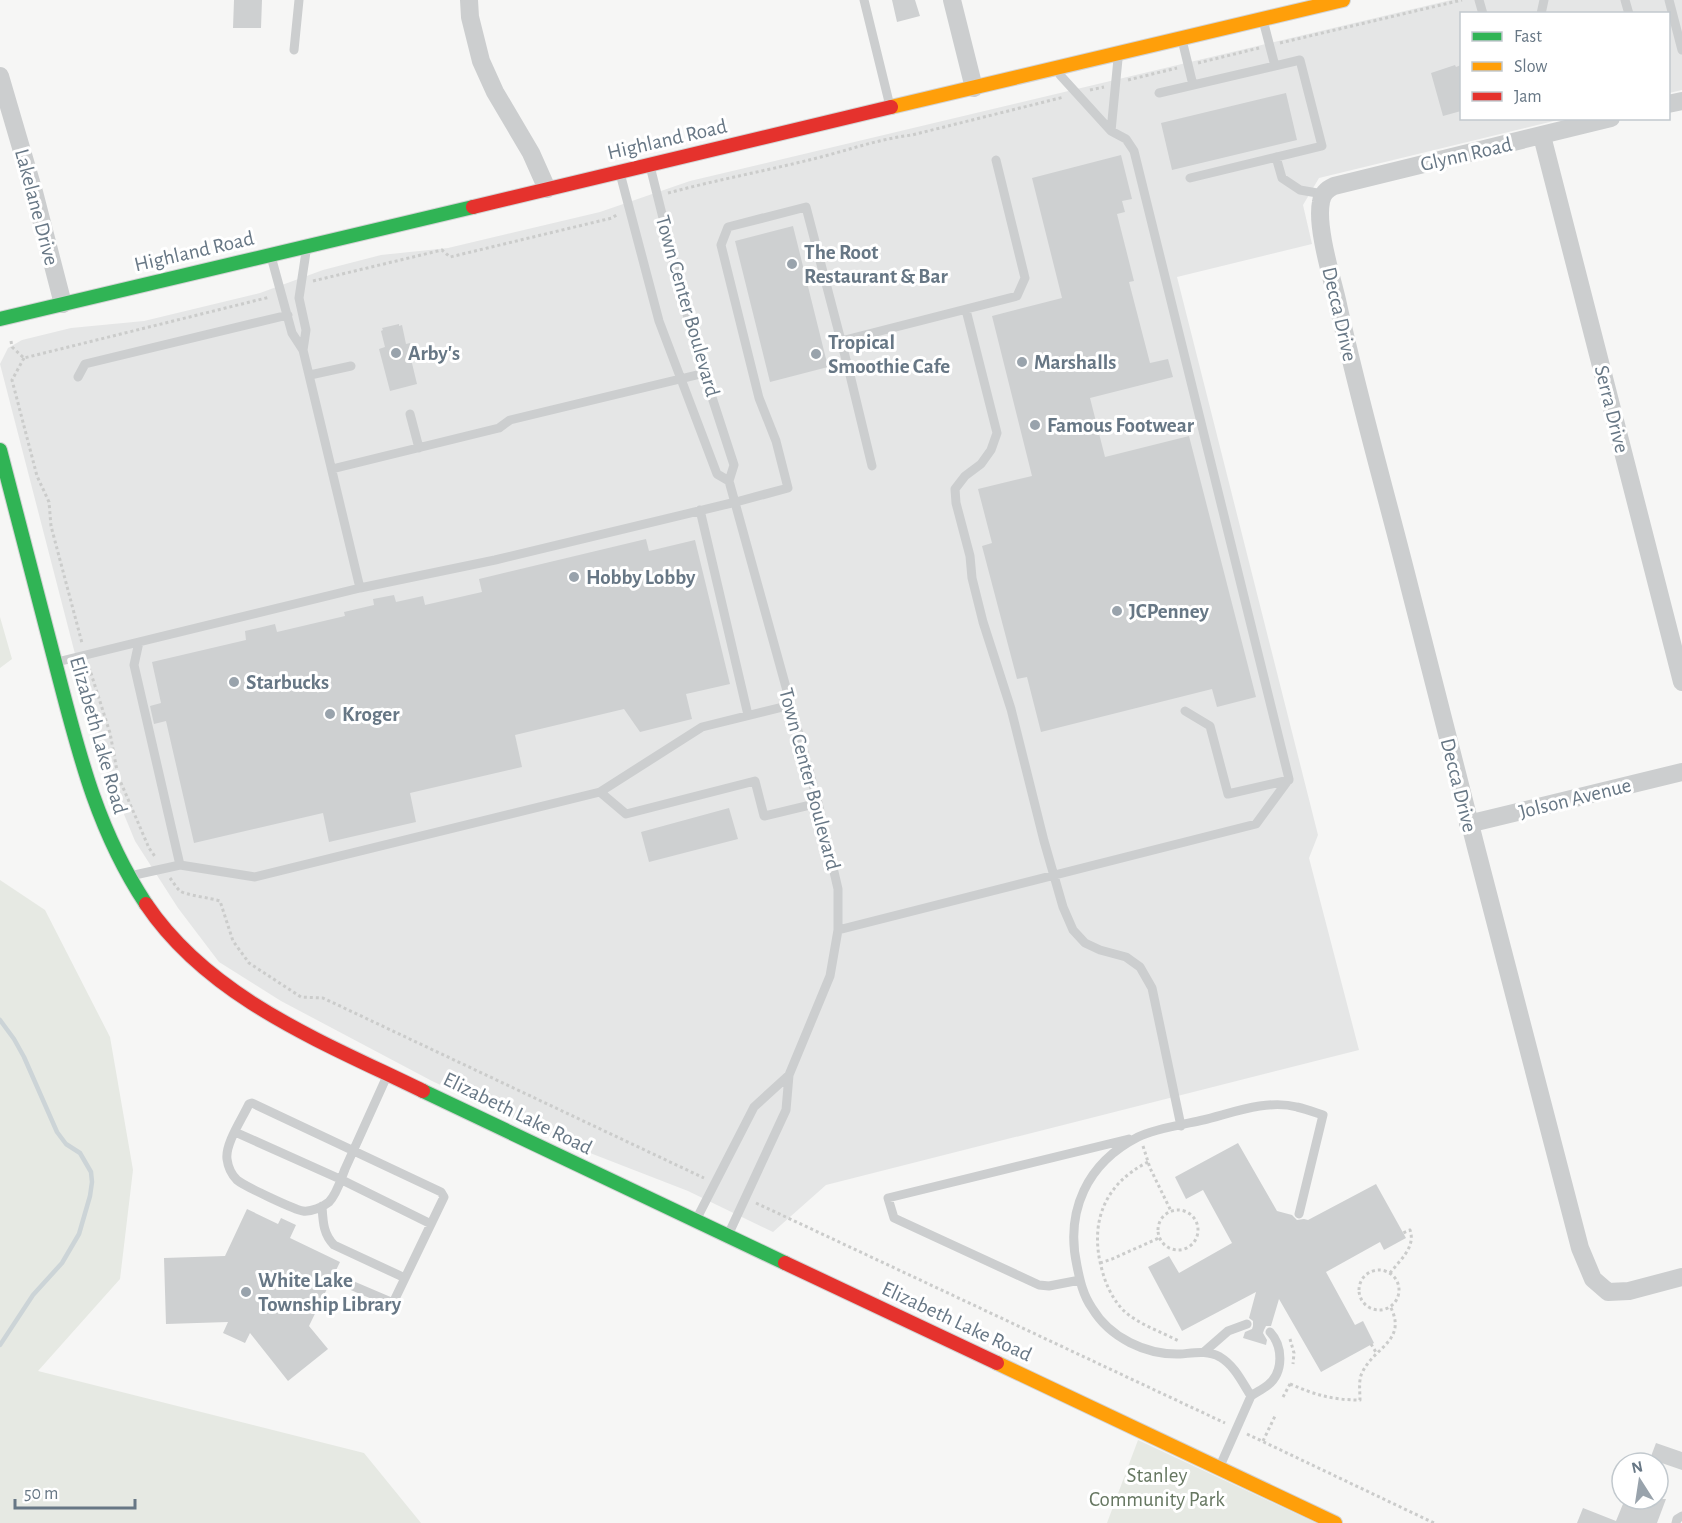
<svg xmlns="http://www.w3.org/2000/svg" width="1682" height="1523" font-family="'Alegreya Sans',sans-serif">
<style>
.built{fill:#e5e6e6}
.green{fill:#e6e9e3}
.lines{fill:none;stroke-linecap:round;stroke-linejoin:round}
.stream{stroke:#ccd4d7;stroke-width:4.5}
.building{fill:#ced0d1}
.fast-casing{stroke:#d2d3d4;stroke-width:16}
.slow-casing{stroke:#d2d3d4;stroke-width:16}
.jam-casing{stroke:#d2d3d4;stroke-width:16}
.path{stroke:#cbcccb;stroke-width:3;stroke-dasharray:3 3;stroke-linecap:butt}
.lane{stroke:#cccecf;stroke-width:9}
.street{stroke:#cccecf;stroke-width:18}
.fast{stroke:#30b455;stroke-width:14}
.slow{stroke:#ff9f0a;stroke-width:14}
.jam{stroke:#e5322d;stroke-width:14}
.poi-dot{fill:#99a3ac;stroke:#fff;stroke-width:2}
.labels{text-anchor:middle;stroke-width:6;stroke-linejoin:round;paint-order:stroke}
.street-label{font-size:21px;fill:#677785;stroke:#fff}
.poi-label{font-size:21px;font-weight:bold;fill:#677785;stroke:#fff;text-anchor:start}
.park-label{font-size:21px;fill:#667761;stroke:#fff}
</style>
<rect width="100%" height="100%" fill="#f6f6f5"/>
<path class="built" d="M1451,0H1682V90L1669,93L1668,14H1462V118L1562,119L1319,178L1303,205L1312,244L1177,277L1318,835L1309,858L1359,1050L826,1185L773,1232L688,1191L572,1146L432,1081L281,1001L219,962L178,908L135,841L104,766L0,364L8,348L22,340L71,328L144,321L260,293L323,270L381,255L448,248L600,212L690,181Z"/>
<path class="green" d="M0,617L12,659L0,668Z
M0,880L45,910L110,1037L133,1170L120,1279L38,1371L364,1453L421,1523H0Z
M1138,1440L1316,1523H1107Z"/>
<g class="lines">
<path class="stream" d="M0,1020L14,1039L24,1057L57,1132L66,1144L80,1153L91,1172L92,1182L90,1196L79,1234L62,1263L33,1295L0,1345"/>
</g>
<path class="building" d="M234,0H262L261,28H233Z
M892,0H915L920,16L897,22Z
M1455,65L1456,67L1461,65V111L1443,116L1431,73Z
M1286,93L1297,140L1172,170L1161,123Z
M1121,155L1132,199L1122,201L1125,212L1117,214L1134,281L1129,282L1150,363L1168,359L1173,377L1090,398L1105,457L1189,436L1256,697L1217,707L1212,689L1041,732L1027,677L1017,679L982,546L992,543L978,489L1032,476L992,316L1062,298L1032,178Z
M793,226L828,367L770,382L735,241Z
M399,324V326L402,325L406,344L410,343L413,358L411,359L417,384L390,391L379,349L385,347L381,331L383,330L382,328Z
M646,539L649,551L695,540L730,684L686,694L692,719L640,732L624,709L515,735L522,767L410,793L416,822L329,842L323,813L194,843L166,721L154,724L150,706L161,703L152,662L246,640L245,631L275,624L277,632L345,616L344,612L374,605L373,599L394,595L396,602L423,596L425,605L482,592L479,579Z
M729,808L738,839L649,862L641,832Z
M1238,1143L1277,1211L1292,1215L1297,1220L1304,1219L1308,1220L1376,1184L1406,1238L1384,1250L1380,1242L1326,1272L1355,1325L1363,1321L1374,1343L1321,1372L1279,1299L1271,1326H1266L1264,1330L1263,1333L1267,1340L1266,1345L1243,1338L1245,1332L1252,1329L1253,1326V1321L1249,1318L1256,1292L1182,1331L1148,1267L1169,1256L1179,1273L1232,1243L1203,1190L1186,1199L1175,1177Z
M247,1209L278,1224L281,1218L296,1225L290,1238L340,1262L309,1326L328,1349L288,1381L250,1333L245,1343L223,1333L228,1322L166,1324L164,1258L225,1256Z
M1656,1443L1682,1452V1470L1650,1459Z
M1625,1499H1666L1657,1523H1577L1583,1508L1616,1521Z"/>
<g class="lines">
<defs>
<path id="fast" d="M0,319L473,207
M0,450C18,519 36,588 54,658C77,746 95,827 146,904
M423,1091L785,1263"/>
<path id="slow" d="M891,107L1343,0
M997,1363L1335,1523"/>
<path id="jam" d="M473,207L891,107
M146,904C210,999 325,1043 423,1091
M785,1263L997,1363"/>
</defs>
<use href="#fast" class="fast-casing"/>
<use href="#slow" class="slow-casing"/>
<use href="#jam" class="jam-casing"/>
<path class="path" d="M1280,43L1462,0
M1198,63L1259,48
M1128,80L1177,68
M1090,90L1104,87
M668,193C716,180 765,171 813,159C846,151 878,139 912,135L1064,97
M313,281L442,250L450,257L612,218L618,214
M11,341L12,347L24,358L270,297
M24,358L12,380L37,476L49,502L51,526L82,643
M89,667L110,733L118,776L149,848L156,858
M170,878C173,882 176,887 180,891C185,895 211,898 220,901L233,941L249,963L301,997L323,998L704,1178
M1143,1146L1150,1168L1171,1211
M1148,1162C1104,1184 1089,1223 1102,1270C1106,1285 1112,1298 1123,1310C1138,1324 1161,1332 1179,1341
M756,1203L1225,1423
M1158 1230a20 20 0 1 1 40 0a20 20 0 1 1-40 0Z
M1100,1263L1112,1259L1159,1238
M1359 1290a20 20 0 1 1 40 0a20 20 0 1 1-40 0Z
M1390,1273C1400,1260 1416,1247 1410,1230L1403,1233
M1290,1339L1294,1353L1293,1364
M1371,1344L1377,1354
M1290,1384C1316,1395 1332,1400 1360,1400C1360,1390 1358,1379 1363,1371C1375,1347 1408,1340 1390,1306
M1283,1397L1290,1384L1289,1382
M1247,1434L1434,1523
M1263,1441L1276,1414"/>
<path class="lane" d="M864,0L889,102
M1479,0L1483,14
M1625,0L1629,14
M1669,0L1682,50
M1541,14L1544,0
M1264,24L1275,66
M1183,44L1193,85
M294,50L299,0
M1159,93L1300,60L1322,146L1190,178
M1111,131L1118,59
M1276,157L1282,178L1300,190L1323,194
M651,170L694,342L734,465L729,481L818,803L838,889V930L830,976L789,1075L786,1110L729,1233
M621,177L659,321L717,474L729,481
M966,310L997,433L991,450L981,464L965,476L955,489L956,503L970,556L972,578L983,622L1011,709L1044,841L1063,907L1073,930L1085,943L1100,950L1126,957L1140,967L1152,988L1181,1126
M841,341L1017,296L1025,278L996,160
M303,350L306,330L299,298L306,252
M310,375L351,366
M78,377L85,364L288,315
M410,414L419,448
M332,469L499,428L510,420L705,373
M700,510L748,715
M360,588L495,560L736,502L788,488L776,441L759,398L721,245L728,227L806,207L850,375L872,466
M57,662L360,588L303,350L292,333L272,260
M1185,711L1210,726L1228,794L1289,780
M600,792L626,814L755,781L764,816L818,803
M180,865L255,877L600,792L702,727L791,705
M130,876L180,865L134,665L139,642
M838,930L1256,824L1289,779L1134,151L1126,139L1111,131L1060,75
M235,1132L340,1179L431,1224L444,1197L441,1192L252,1103L249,1104C242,1119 225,1144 227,1159C228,1167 231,1174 237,1180C244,1186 295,1210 303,1211C311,1212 323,1207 329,1202C337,1194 341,1179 345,1169C359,1138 373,1107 387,1076
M322,1206C323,1221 323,1234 334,1245L405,1278
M696,1220L754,1107L789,1075
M339,1280L393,1303L431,1224
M1080,1280L1049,1286L1039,1285L894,1218L888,1198L1129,1139
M1204,1352L1228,1331L1247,1324
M1251,1396C1257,1392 1263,1389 1268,1385C1284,1372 1283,1346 1270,1332
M1220,1466L1251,1396C1242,1382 1235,1366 1220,1357C1207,1350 1194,1353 1180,1354C1146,1355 1110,1338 1092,1308C1083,1295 1080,1281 1077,1266C1065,1211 1087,1163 1138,1137C1153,1129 1185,1124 1203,1120C1232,1113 1267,1099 1297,1107C1306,1109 1314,1112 1323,1115L1299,1214
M1676,1523L1677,1519L1682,1516"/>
<path class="street" d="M469,0L470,17L481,61L495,92L531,153L547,189
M952,0L974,88
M0,76L34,192L63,304
M1668,104L1682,101
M1611,118L1334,186C1327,189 1322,194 1321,202C1316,226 1331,275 1337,300C1358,397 1386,493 1410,589C1466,809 1522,1028 1580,1248L1593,1279L1608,1292L1629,1291L1682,1277
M1542,136L1682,682
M1468,824L1682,772"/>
<use href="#fast" class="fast"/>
<use href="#slow" class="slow"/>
<use href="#jam" class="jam"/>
</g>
<g class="poi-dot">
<circle cx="792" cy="264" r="6"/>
<circle cx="396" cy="353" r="6"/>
<circle cx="816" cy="354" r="6"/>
<circle cx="1022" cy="362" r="6"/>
<circle cx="1035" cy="425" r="6"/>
<circle cx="574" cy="577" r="6"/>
<circle cx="1117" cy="611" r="6"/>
<circle cx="234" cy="682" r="6"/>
<circle cx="330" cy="714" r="6"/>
<circle cx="246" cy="1292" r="6"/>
</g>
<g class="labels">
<g class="street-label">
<text transform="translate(667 139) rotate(-13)" y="7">Highland Road</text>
<text transform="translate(1466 154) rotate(-13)" y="7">Glynn Road</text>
<text transform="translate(37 207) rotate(75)" y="7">Lakelane Drive</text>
<text transform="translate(194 251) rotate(-13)" y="7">Highland Road</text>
<text transform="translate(688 306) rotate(74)" y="7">Town Center Boulevard</text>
<text transform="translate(1340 314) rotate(77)" y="7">Decca Drive</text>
<text transform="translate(1612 409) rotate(76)" y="7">Serra Drive</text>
<text transform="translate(99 735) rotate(74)" y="7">Elizabeth Lake Road</text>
<text transform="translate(810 779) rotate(75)" y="7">Town Center Boulevard</text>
<text transform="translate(1459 785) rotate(76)" y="7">Decca Drive</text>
<text transform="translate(1575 798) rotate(-14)" y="7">Jolson Avenue</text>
<text transform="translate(518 1113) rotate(26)" y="7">Elizabeth Lake Road</text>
<text transform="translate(957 1321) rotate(25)" y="7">Elizabeth Lake Road</text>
</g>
<g class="poi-label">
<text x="804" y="259">The Root<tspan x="804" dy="24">Restaurant &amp; Bar</tspan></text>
<text x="828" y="349">Tropical<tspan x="828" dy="24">Smoothie Cafe</tspan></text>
<text x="408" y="360">Arby's</text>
<text x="1034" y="369">Marshalls</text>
<text x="1047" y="432">Famous Footwear</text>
<text x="586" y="584">Hobby Lobby</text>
<text x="1129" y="618">JCPenney</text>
<text x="246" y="689">Starbucks</text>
<text x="342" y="721">Kroger</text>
<text x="258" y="1287">White Lake<tspan x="258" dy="24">Township Library</tspan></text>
</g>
<g class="park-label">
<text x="1157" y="1482">Stanley<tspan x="1157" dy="24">Community Park</tspan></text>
</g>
</g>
<rect x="1460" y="12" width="210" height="108" fill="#ffffff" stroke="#c2c9ce" stroke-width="1.5"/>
<rect x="1472" y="32" width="30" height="9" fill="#30b455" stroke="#c2c9ce" stroke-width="1.5"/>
<text x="1514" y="42" font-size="18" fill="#677785">Fast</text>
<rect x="1472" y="62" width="30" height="9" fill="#ff9f0a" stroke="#c2c9ce" stroke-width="1.5"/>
<text x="1514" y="72" font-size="18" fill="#677785">Slow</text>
<rect x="1472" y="92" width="30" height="9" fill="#e5322d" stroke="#c2c9ce" stroke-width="1.5"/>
<text x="1514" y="102" font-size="18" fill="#677785">Jam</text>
<g transform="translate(1640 1481) rotate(348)"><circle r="28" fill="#ffffff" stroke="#c2c9ce" stroke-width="1.5"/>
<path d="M0-4.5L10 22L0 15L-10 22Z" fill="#99a3ac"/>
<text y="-9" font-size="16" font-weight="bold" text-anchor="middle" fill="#677785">N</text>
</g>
<path d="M15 1499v9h120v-9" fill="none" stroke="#677785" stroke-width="3"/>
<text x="24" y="1499" font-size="18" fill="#677785" stroke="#ffffff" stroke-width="4.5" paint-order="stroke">50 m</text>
</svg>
